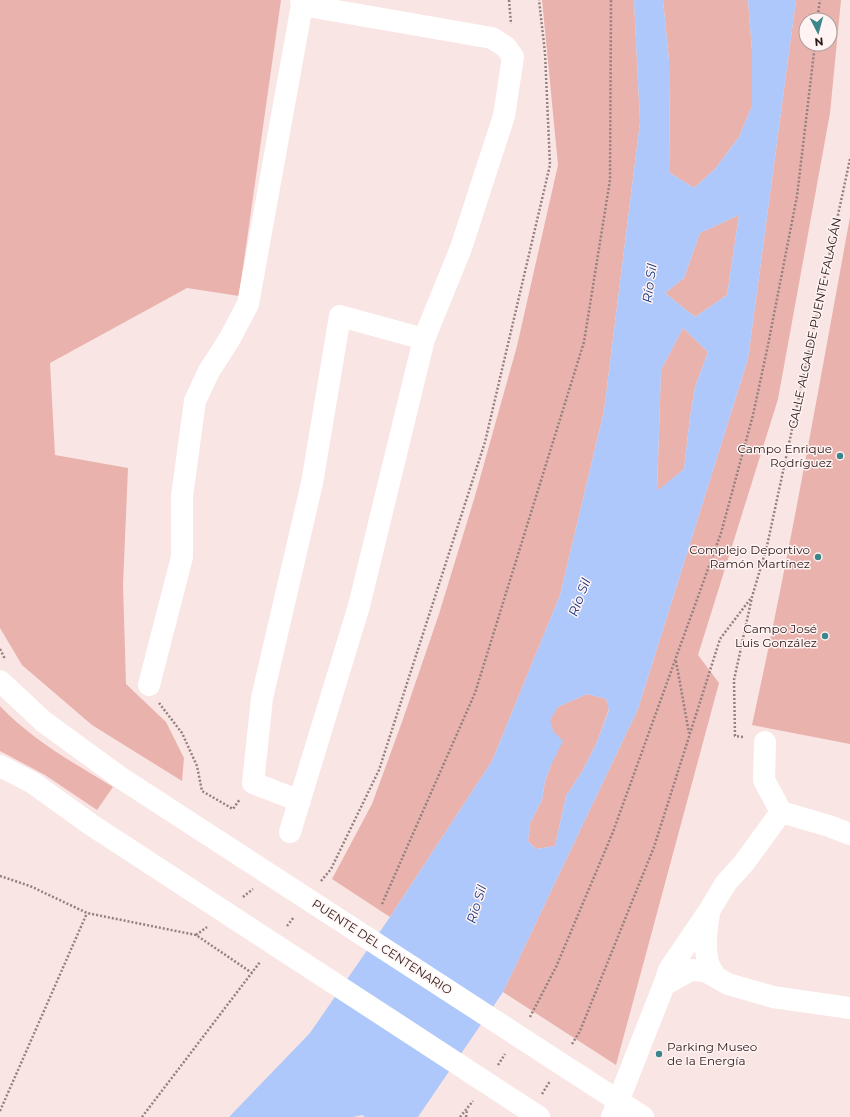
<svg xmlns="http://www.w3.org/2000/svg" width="850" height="1117" font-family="Montserrat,sans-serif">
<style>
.green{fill:#e9b2ad;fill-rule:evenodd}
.water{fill:#aec8fb;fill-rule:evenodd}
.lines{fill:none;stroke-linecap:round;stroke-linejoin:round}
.path{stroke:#93807f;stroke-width:2.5;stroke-dasharray:2 2;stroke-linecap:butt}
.minor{stroke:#fff;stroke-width:22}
.major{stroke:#fff;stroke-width:22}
.poi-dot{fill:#3d858c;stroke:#fff4f3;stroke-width:1.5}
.labels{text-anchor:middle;stroke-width:3;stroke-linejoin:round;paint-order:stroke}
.street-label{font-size:12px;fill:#2b1918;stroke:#fff4f3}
.poi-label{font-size:12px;fill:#2b1918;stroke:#fff4f3;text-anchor:end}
.water-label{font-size:13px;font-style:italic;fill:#19377f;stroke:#fff4f3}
</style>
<rect width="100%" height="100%" fill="#f9e5e3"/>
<path class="green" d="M0,0H281L239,296L187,288L50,363L55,455L128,468L123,585L126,684L166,722L184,758L182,781L92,725L22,665L0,628Z
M542,0H634L640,122L604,411L560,595L492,761L390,917L332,879L372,804L402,722L439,614L475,496L517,346L558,165Z
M663,0H748L752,51V106L739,137L715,169L694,188L670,173L669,61Z
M796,0H841L830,113L778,399L698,655L719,683L616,1065L503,992L638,709L748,359ZM806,20H830V44H806Z
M739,215L727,295L695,317L665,293L684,278L700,233Z
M850,217V744L752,725C789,557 819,387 850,217Z
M683,328L708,352L695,387L690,417L684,469L657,492L661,370Z
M587,694L606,699L609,709L597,742L583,770L566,796L555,846L536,849L528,841L530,823L542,800L545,781L551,765L553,731L549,720L558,707Z
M0,706C32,740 74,763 113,787L97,810L45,775L0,751Z"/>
<path class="water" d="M634,0H663L669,61L670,173L694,188L715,169L739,137L752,106V51L748,0H796L748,359L638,709L503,992L418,1117H364L363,1115L353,1117H229L310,1033L390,917L492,761L560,595L604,411L640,122ZM739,215L727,295L695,317L665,293L684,278L700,233ZM683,328L708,352L695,387L690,417L684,469L657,491L661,370ZM587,694L606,699L609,710L597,742L583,770L566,796L555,846L536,849L528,841L530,823L542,800L545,781L551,765L563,741L553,731L550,720L558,707Z"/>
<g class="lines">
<path class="path" d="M509,0L511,24
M817,20L820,0
M0,649L5,659
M676,661L689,733
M159,703L182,733L197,766L202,791L233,809L240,799
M743,737L735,736L734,680L752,597L767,546L850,159
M0,876L30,886L87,913L196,935L252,973
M321,881L331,869L379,770L485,442L550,165L545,53L539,0
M243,897L253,889
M382,904L475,693L584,342L610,180L611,0
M287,926L294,917
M196,935L207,927
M530,1017L556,967L613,832L721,533L753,415L768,345L797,196L815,44
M572,1044L580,1031L654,847L720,639L751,598
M498,1065L505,1054
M542,1094L550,1081
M0,1111L87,913
M142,1117L260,962
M460,1117L473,1101
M466,1117L467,1110"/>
<path class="minor" d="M149,685L182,557V496L195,401L209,371L229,340L248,304L302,5
M765,742L764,780L781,812L829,826L850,834
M300,801L253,783L262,698L312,483L340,316L424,339
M290,832L359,606L424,339L461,248L504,116L513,57L506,47L492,38L302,5L301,0
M709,914C706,930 704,947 708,963C710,968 713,973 716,977
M664,985L691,970L705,971L728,984L773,997L850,1008
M612,1117L664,985L669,970L709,911L726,883L744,863L781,812"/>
<path class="major" d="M0,681L44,722L121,778L643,1117
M0,766L33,783L90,824L539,1117"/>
</g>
<g class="poi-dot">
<circle cx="840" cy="456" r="4"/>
<circle cx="818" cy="557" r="4"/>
<circle cx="825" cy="636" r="4"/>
<circle cx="659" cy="1054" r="4"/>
</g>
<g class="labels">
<g class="street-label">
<text transform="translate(815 323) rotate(-78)" y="4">CALLE ALCALDE PUENTE FALAGÁN</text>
<text transform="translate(382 947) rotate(33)" y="4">PUENTE DEL CENTENARIO</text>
</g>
<g class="poi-label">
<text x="832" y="453">Campo Enrique<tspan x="832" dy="14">Rodríguez</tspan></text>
<text x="810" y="554">Complejo Deportivo<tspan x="810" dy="14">Ramón Martínez</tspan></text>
<text x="817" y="633">Campo José<tspan x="817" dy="14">Luis González</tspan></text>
<text x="667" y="1051" text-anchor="start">Parking Museo<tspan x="667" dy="14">de la Energía</tspan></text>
</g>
<g class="water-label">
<text transform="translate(649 283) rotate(-82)" y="5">Río Sil</text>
<text transform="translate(579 597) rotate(-69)" y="5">Río Sil</text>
<text transform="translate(476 904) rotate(-73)" y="5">Río Sil</text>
</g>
</g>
<g transform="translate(818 32) rotate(174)"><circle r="19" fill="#fff4f3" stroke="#aa9c9b"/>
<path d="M0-3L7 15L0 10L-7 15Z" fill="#3d858c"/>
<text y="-6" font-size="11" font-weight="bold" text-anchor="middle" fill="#2b1918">N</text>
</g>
</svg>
